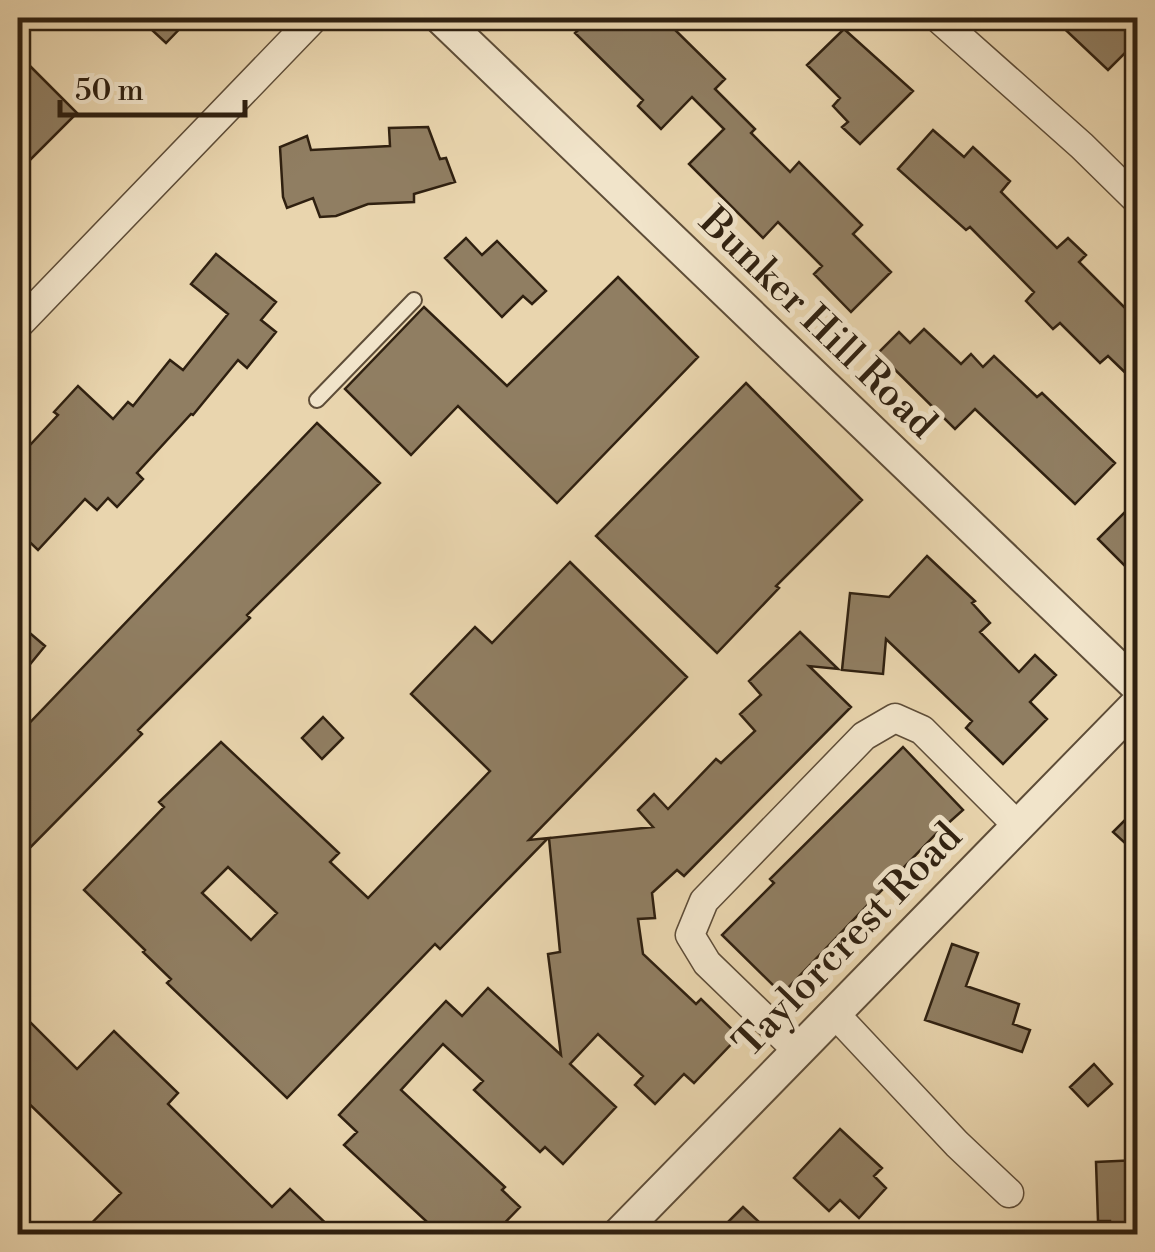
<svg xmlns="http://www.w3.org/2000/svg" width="1155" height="1252" font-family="'Libre Bodoni',serif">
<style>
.building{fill:#907e62;stroke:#2f2010;stroke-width:2.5;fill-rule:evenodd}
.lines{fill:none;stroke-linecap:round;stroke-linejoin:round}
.service-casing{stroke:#5e4d38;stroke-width:18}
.minor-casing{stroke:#5e4d38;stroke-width:31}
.tertiary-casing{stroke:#5e4d38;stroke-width:36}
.service{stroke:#f1e4ca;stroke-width:14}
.minor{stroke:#f1e4ca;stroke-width:28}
.tertiary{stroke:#f1e4ca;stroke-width:32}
.labels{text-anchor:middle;stroke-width:10;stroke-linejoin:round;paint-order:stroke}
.street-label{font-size:40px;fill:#2f2010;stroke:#f1e4ca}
</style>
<rect width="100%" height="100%" fill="#e9d5ae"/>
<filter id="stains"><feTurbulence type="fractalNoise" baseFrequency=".002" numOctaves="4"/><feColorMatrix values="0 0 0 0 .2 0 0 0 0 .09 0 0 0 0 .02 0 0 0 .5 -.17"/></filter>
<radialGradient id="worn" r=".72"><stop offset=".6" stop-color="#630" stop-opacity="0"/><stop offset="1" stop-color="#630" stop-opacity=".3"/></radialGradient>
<path class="building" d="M139,18H190L166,43Z
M591,18H632L642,28L653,18H663L725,79L715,89L755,129L751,133L790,172L799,162L862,225L853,234L891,272L851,312L814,274L822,266L778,222L763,238L689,164L724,129L692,97L661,129L638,106L643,100L575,33Z
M1053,18H1138V40L1108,70Z
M844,29L913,91L860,144L842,127L848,122L833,106L840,98L807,65Z
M18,54L77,113L31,159L18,146Z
M428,127L440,159L446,158L455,182L414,194V202L368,204L336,216L320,217L313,198L287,208L283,197L280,147L307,136L311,150L390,146L389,128Z
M933,130L964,157L973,147L1010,181L1001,192L1057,248L1068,238L1086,255L1079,262L1125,308L1138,296V385L1108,356L1100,363L1060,323L1053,329L1026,301L1034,292L970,227L966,230L898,169Z
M466,238L482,255L497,241L546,291L532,304L523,296L502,317L445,258Z
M216,254L276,302L261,320L276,332L247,368L238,360L193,415L191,414L137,473L143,479L117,507L108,498L97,510L85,499L38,550L18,531V458L58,415L54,412L78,386L113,419L128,402L133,406L170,360L183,370L228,314L191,284Z
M618,277L698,357L557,503L458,406L411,455L345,389L424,307L507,386Z
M924,329L961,364L971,354L983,367L994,356L1037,397L1042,393L1115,463L1075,504L975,409L955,429L878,353L899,332L910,343Z
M746,383L862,500L776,586L779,588L717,653L596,536Z
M317,423L380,483L247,615L250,618L138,730L142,734L18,860V735Z
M1138,499V579L1098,539Z
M927,556L975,601L972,603L990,623L980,632L1019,672L1035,655L1056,675L1030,702L1047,719L1003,764L966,728L972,721L886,639L883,674L842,670L850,593L889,597Z
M570,562L687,677L529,840L548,838L440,949L435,944L287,1098L167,983L171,979L143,952L145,950L84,890L164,807L159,802L221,742L339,853L330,862L368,898L490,771L411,694L475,627L492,643ZM228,867L277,913L251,940L202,893Z
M18,623L45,646L18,679Z
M800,632L838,669L809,666L851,707L684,876L677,870L652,893L655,918L638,919L643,954L696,1004L701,999L739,1036L694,1083L684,1074L655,1104L635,1085L643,1076L598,1034L570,1064L616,1107L563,1164L545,1147L540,1152L474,1090L483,1081L443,1044L401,1090L505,1187L502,1190L520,1207L494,1234H440L344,1145L357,1132L339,1115L446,1001L462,1016L488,988L561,1055L548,954L560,952L549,838L653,827L638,810L654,794L668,809L716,759L721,763L755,731L740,714L761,695L749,681Z
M323,717L343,738L322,759L302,738Z
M903,747L963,810L935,835L782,994L722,935L774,883L770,879Z
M1138,807V855L1113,832Z
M952,944L978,953L966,986L1019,1004L1013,1024L1030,1030L1022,1052L925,1020Z
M18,1010L77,1069L114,1031L178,1093L168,1104L272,1207L290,1189L337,1234H81L121,1193L18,1093Z
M1094,1064L1112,1084L1088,1106L1070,1087Z
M840,1129L882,1168L874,1176L886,1188L859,1218L840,1200L829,1211L794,1178Z
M1138,1160V1234H1110V1221H1098L1096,1162Z
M743,1207L758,1221L745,1234H716Z"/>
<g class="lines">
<defs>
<path id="service" d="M317,400L414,300"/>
<path id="minor" d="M938,18L1082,146L1138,201
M18,325L314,18
M834,1013L957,1144L1009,1193
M798,1051L707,963L690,935L704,901L864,736L895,718L922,730L1017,825"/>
<path id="tertiary" d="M441,18L1138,687
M619,1234L1138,703"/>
</defs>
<use href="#service" class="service-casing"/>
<use href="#minor" class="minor-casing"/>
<use href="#tertiary" class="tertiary-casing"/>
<use href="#service" class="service"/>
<use href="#minor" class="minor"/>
<use href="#tertiary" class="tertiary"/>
</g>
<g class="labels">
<g class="street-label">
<text transform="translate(819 322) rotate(44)" y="14">Bunker Hill Road</text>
<text transform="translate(847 939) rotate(-46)" y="14">Taylorcrest Road</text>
</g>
</g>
<rect width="1155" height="1252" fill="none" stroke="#e9d5ae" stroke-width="60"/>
<rect x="20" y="20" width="1115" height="1212" fill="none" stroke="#2f2010" stroke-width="5"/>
<rect x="30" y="30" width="1095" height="1192" fill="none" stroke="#2f2010" stroke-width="2.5"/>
<path d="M60 100v15h185v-15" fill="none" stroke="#2f2010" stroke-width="5"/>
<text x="75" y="100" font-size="30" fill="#2f2010" stroke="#f1e4ca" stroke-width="8" paint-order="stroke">50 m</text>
<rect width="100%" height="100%" filter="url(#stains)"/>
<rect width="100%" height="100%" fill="url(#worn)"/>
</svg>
